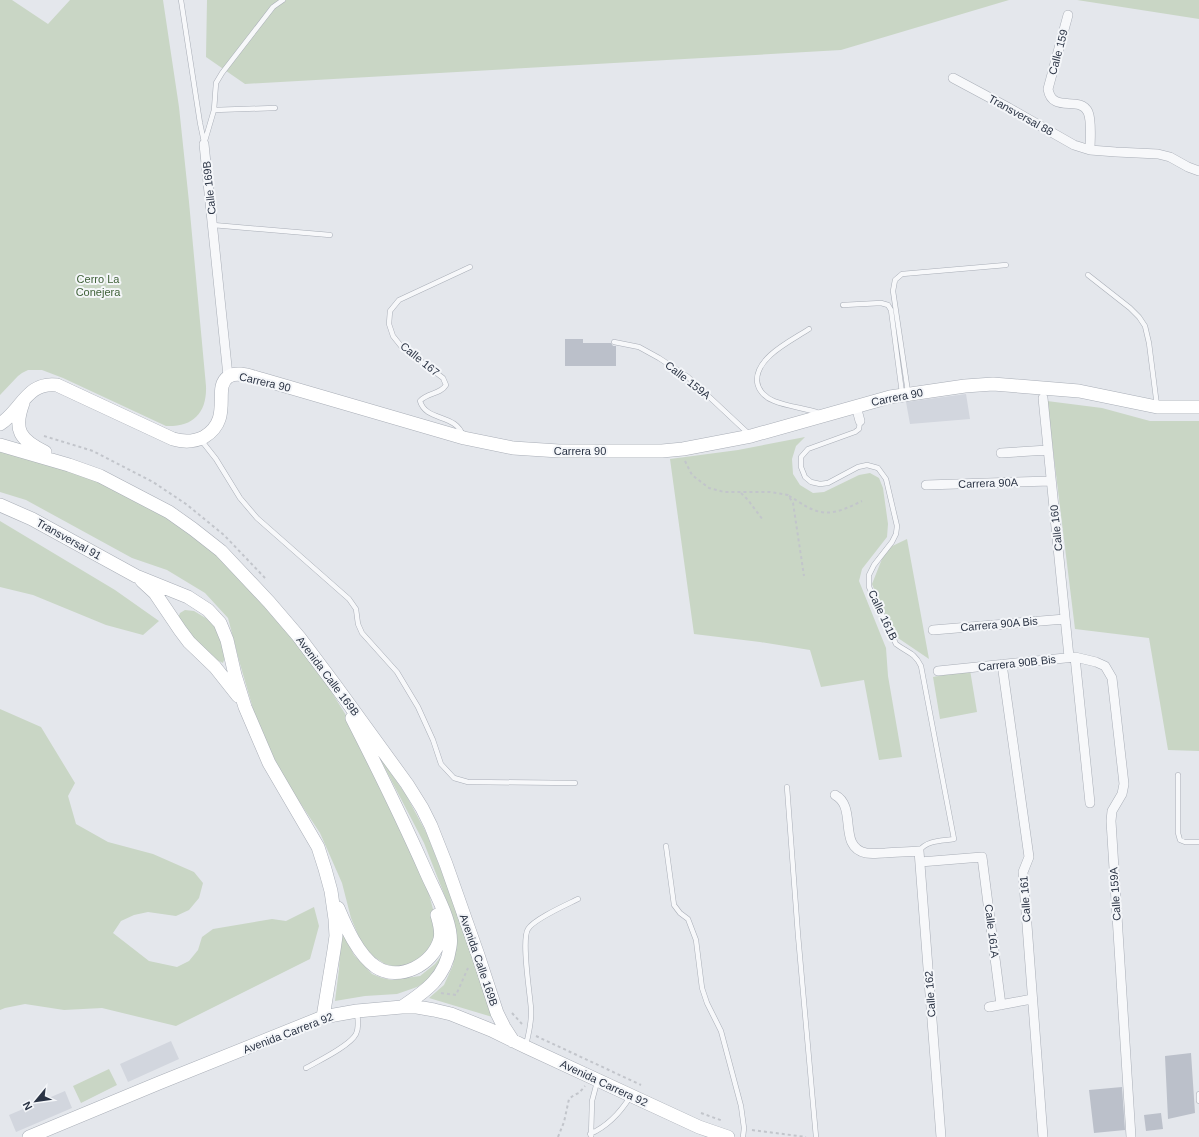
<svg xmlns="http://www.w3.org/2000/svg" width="1199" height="1137" font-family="Helvetica,sans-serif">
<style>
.built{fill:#d2d6de}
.green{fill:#c9d6c5}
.building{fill:#bbc0ca}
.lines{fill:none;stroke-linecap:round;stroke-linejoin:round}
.lane-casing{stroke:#a9aeb7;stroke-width:5.5}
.street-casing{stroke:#a9aeb7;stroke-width:10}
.secondary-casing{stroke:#a9aeb7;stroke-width:14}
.path{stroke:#c2c5cb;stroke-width:2;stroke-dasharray:3 3;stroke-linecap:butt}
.lane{stroke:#f7f8fa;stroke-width:4.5}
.street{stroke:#f7f8fa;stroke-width:9}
.secondary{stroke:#fff;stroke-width:13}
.labels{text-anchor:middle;stroke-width:4;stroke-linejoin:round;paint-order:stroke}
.street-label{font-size:11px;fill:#2b3445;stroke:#f4f6f9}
.park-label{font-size:11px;fill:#3f6138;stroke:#f4f6f9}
</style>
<rect width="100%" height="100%" fill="#e4e7ec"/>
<path class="built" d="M966,394L970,419L910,424L906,402Z
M171,1041L179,1059L128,1082L120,1064Z
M65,1091L72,1108L16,1132L9,1115Z"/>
<path class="green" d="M0,0H12L48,24L70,0H163L179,107L189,202L206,386C207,413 193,427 166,426L63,378L42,370H28L22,373L18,376L0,395Z
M207,0H1009L841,50L245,84L206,57Z
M1077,0H1199V19Z
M1047,401L1102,408L1150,421H1199V751L1168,750L1149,638L1075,629Z
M805,437L796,446L792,459L793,474L800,485L813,493L824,492L859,475L870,473L879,478L883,488L888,524L887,537L862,569L859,581L886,648L888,676L902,757L879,760L864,680L821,687L810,650L760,642L694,634L670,459L738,450Z
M0,450L120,487L179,520L226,560L280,618L323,678L352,725L418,868L429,894L434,913L437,931L430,950L417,962L399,968L385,964L368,953L359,937L351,918L342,883L320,833L281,774L254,712L240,664L228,618L205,593L167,570L132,558L26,500L0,492Z
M0,521L115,590L159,621L143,635L106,625L33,595L0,587Z
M907,539L929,659L898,638L880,604L872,584L886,549Z
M185,610L194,611L209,620L217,628L225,657L223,663L217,660L186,631L178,618L180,613Z
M970,670L977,712L940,719L933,677Z
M0,709L41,727L75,783L68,796L76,824L108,842L153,854L194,872L203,883L199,898L189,910L176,916L148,912L134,915L121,921L113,933L149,961L177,967L189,961L198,950L202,937L213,929L272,919L286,921L314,907L319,926L310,959L176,1026L102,1008L64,1010L25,1004L5,1008L0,1010Z
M377,753L406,795L427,834L499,1019L429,998L444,985L453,965L456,935L446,899L424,843Z
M341,930L354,955L372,974L382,978L392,980L420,976L435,964L446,950L430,979L417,987L397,994L365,996L335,1001L339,969Z
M109,1069L117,1085L81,1103L73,1086Z"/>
<path class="building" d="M565,339H583V343H611L613,346H616V366H565Z
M1191,1053L1195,1113L1168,1119L1165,1056Z
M1122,1087L1125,1130L1094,1133L1089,1090Z
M1161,1113L1163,1129L1146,1131L1144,1115Z"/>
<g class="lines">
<defs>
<path id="lane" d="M181,0L200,123L204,142
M214,110L275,108
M204,144L214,110L216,83L222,73L273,7L283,0
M213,225L330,235
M1088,275L1130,308L1139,317L1145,326L1149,343L1157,406
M843,305L881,303L888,305L891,310L902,393
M809,329C791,341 756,357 757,381C758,391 766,398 774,401C789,407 805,408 819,413
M614,342L639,347L659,358L688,377L750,435
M908,392L893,291L895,280L902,274L1006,265
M860,421L859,429L855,432L808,449L801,457V467L805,477L811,482L820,484L828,483L858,467L867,465L878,468L886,479L897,526L896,534L892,542L874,565L869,575V587L896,644C908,653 914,652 921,666L954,839C941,841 927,840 919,851
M463,436C456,413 426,422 420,401C428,392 440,395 446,385L443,378L401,346L393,336L389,324L390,311L399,300L470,267
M201,440L216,459L240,498L257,518L349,599L356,609L358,624L362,633L397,672L418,707L433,740L441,764L454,778L468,782L575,783
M1178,775V833L1180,840L1185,842H1199
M787,787L798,935L816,1137
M666,846L674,905L680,913L688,919L696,940L702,988L707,1003L721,1031L741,1106L744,1128L743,1137
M526,1045C529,1033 532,1021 531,1009C530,993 521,940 528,929C534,919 566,905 578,899
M306,1068C318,1061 350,1046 356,1034C359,1028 358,1020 357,1012
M1199,1101V1094
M590,1134C608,1126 620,1113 630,1097
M591,1137L592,1101L597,1082"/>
<path id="street" d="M1068,15L1048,89C1052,114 1080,95 1088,112C1092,121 1090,139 1090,150
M953,78L1009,108L1074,145L1090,150L1116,152L1158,154L1170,157L1188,167L1199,171
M204,144L228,376
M1043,398L1069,657
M856,406L860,421
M1001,453L1048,450
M926,485L1051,481
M933,630L1065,619
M1075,657L1090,803
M1002,664L1029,857L1023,872L1043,1137
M938,671L1075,657L1096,662L1105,666L1112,678L1124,784L1122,794L1112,811L1111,821L1131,1137
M835,795C858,807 837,847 866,853C872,854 879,853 885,853C896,852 908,852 919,851L941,1137
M920,862L982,857L1001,1005
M989,1007L1032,999"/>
<path id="secondary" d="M23,403C13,430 20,440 45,452
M0,424C21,411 27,381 57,385L173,439C183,442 194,442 204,437C234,419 212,388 228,377C237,370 252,377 261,379L464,438L513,448L559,451H662L683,449L751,436L890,397L965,386L993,384L1079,391L1157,407H1199
M0,445L69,465L100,476L169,512L193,529L221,551L269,602L299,637L335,685L407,784L422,808L431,826L446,864L478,955L497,1013L504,1027L513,1041
M0,505L32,519L136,576L188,597L208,610L220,623L227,640L235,675L245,707L269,763L318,847L325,869L331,891L335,919L336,936L334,950L323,1017
M142,581L155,593L180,630L189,642L215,667L238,696
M352,718C378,769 403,820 426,872C435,893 454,924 450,947C446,977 426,991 402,1007
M338,908C346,927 358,955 376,967C399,982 433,965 440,939C442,931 439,922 437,915
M29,1137L159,1083L323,1017L357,1011L402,1007H417L434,1010L451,1014L491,1030L526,1047L699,1127L728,1137"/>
</defs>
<use href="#lane" class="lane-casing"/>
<use href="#street" class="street-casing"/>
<use href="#secondary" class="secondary-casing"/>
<path class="path" d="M44,436L93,451L153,482L186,504L224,535L265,578
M685,461L692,475L709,488L724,492H770L788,495L793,503L804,576
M741,493L748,500L763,520
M789,496C797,500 805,507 814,510C831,517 847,508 862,501
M441,993L456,995L468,968
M512,1013L522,1024
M536,1036L641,1085
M701,1113L723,1121
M752,1130L806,1137
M558,1137L564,1122L569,1099L574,1095L579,1093L585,1086"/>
<use href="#lane" class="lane"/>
<use href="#street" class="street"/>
<use href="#secondary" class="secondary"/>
</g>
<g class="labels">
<g class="street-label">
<text transform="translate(1058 52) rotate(-75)" y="4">Calle 159</text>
<text transform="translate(1021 115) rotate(29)" y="4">Transversal 88</text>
<text transform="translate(209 188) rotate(-96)" y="4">Calle 169B</text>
<text transform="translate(420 359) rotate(39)" y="4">Calle 167</text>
<text transform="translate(688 380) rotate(38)" y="4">Calle 159A</text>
<text transform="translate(265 382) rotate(13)" y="4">Carrera 90</text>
<text transform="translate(897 397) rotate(-11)" y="4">Carrera 90</text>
<text x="580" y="455">Carrera 90</text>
<text transform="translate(988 483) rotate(-2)" y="4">Carrera 90A</text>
<text transform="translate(1056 528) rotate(-96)" y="4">Calle 160</text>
<text transform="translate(69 539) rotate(29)" y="4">Transversal 91</text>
<text transform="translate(883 615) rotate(65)" y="4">Calle 161B</text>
<text transform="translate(999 624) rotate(-5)" y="4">Carrera 90A Bis</text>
<text transform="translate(1017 663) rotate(-6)" y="4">Carrera 90B Bis</text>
<text transform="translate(328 676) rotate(53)" y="4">Avenida Calle 169B</text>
<text transform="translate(1115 894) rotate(-94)" y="4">Calle 159A</text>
<text transform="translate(1025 899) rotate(-94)" y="4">Calle 161</text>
<text transform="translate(992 931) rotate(83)" y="4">Calle 161A</text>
<text transform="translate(479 960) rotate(71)" y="4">Avenida Calle 169B</text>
<text transform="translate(930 994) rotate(-94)" y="4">Calle 162</text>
<text transform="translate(288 1033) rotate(-21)" y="4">Avenida Carrera 92</text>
<text transform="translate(604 1083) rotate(25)" y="4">Avenida Carrera 92</text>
</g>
<g class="park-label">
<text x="98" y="283">Cerro La<tspan x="98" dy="13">Conejera</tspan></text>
</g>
</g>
<g transform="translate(36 1101) rotate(241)" stroke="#f4f6f9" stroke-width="3" paint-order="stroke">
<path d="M0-3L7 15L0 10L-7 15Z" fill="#2b3445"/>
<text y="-6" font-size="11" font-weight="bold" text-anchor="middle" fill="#2b3445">N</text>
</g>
</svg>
